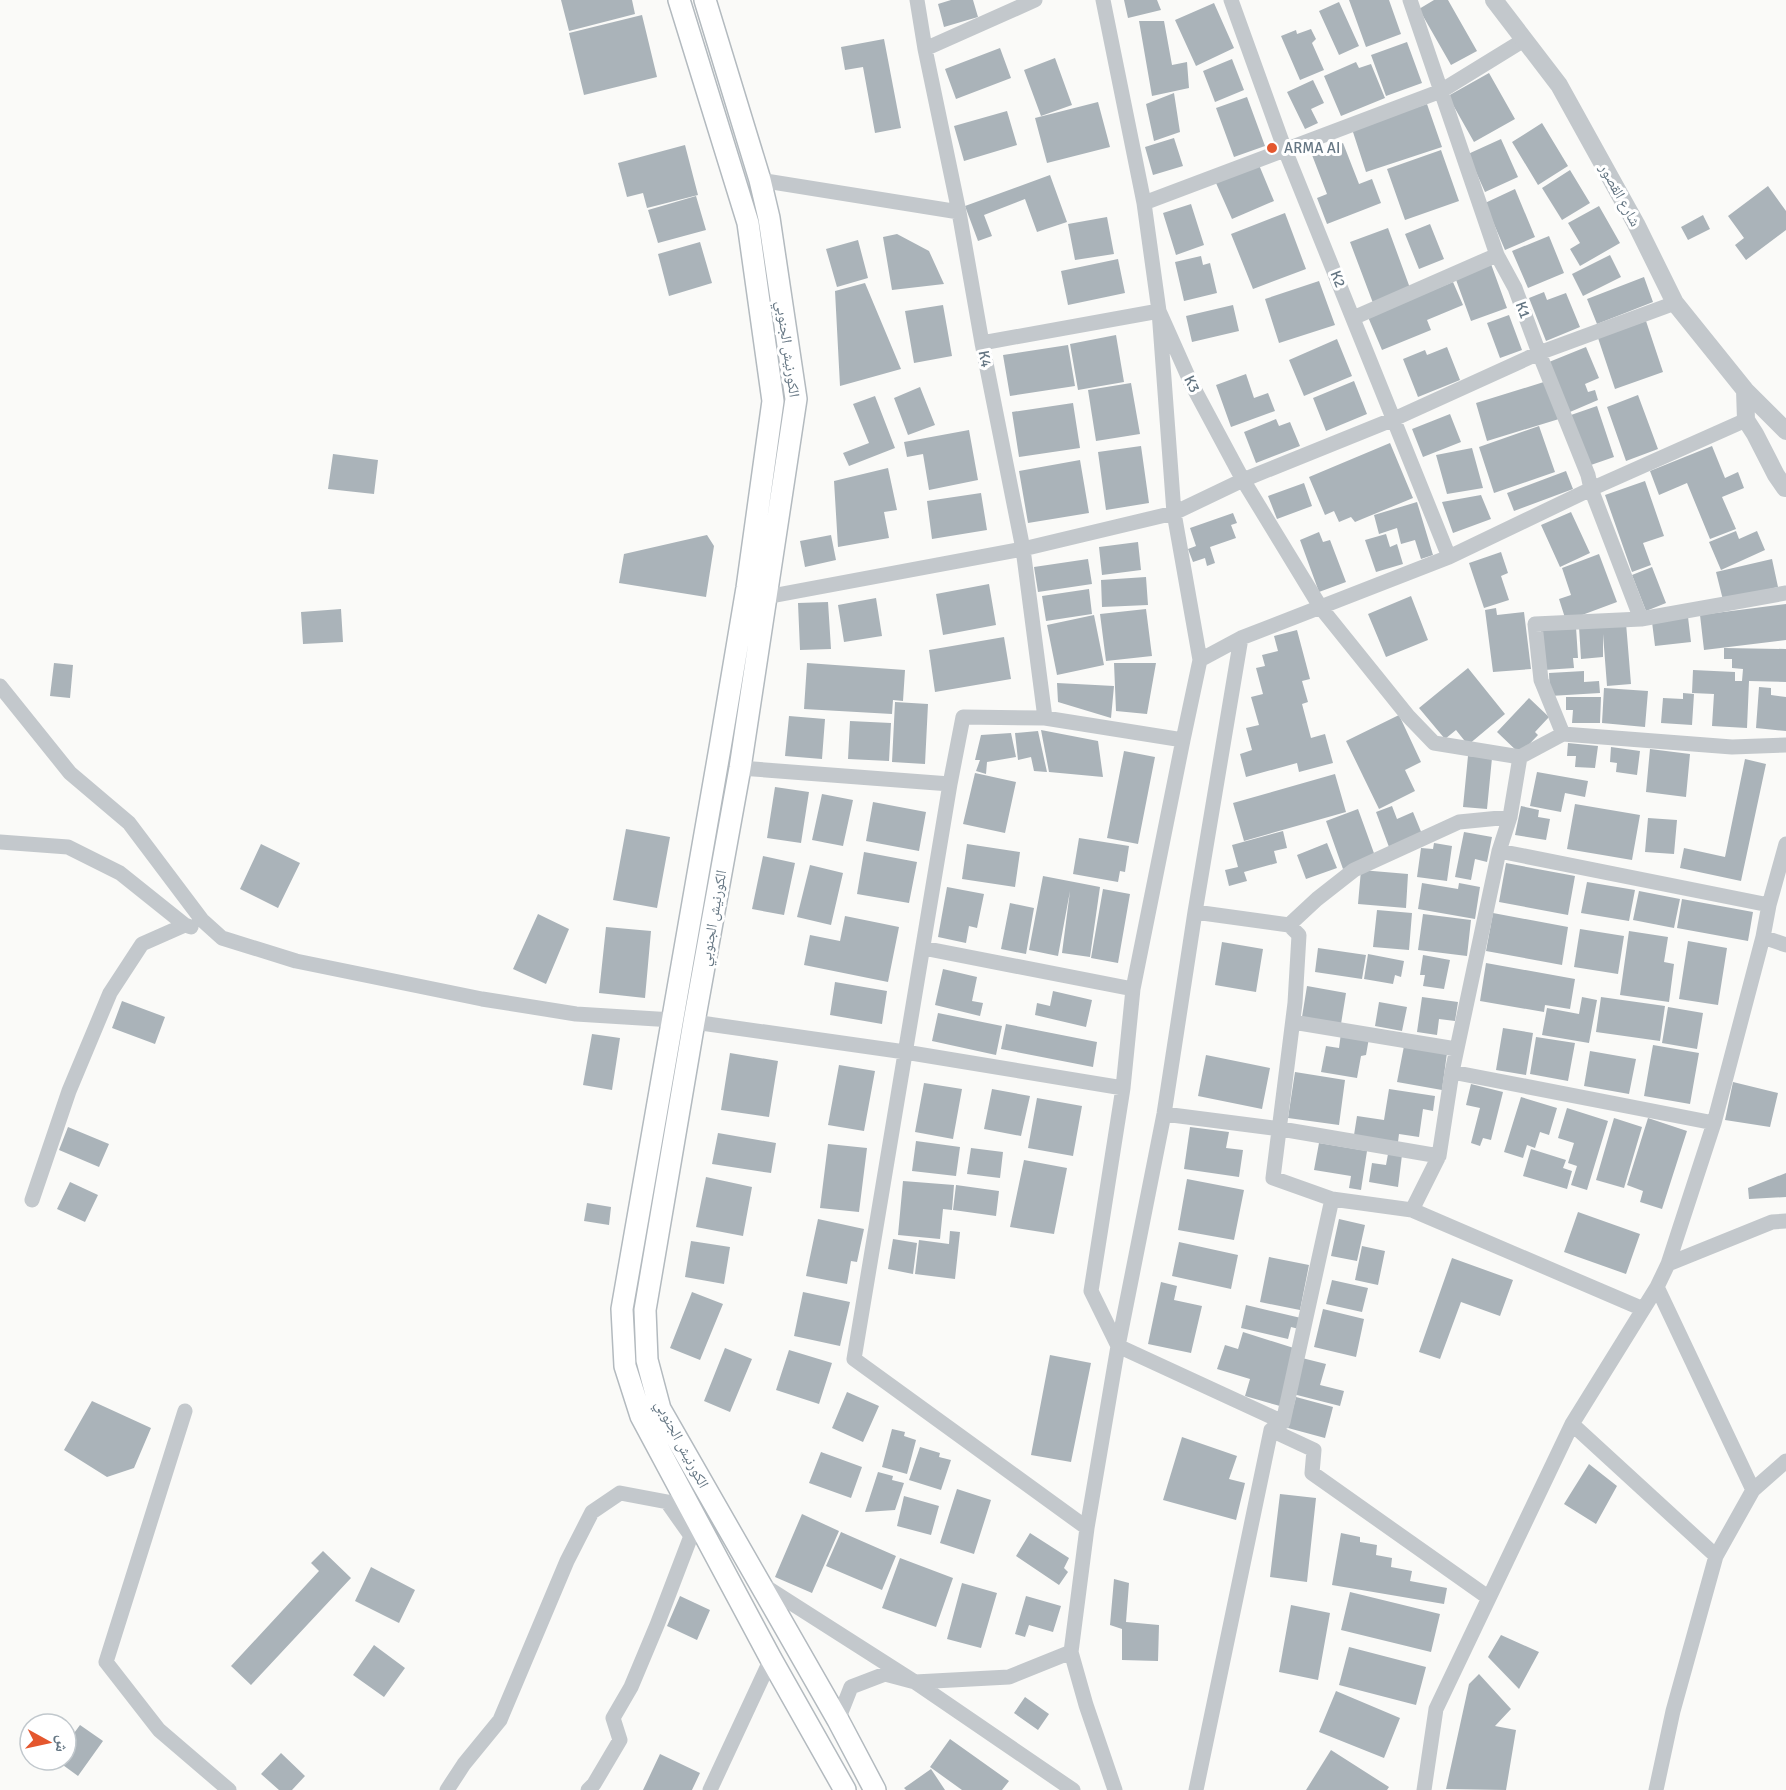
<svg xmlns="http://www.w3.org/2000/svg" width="1786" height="1790" font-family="Signika,'Noto Naskh Arabic',sans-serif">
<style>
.building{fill:#aab3b9}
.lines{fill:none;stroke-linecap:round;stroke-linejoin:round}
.secondary-casing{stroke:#b3babf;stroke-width:24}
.minor{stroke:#c3c8cc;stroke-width:15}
.tertiary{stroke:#c3c8cc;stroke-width:18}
.secondary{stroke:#fff;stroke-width:21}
.poi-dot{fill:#e4572e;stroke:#fff;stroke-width:2}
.labels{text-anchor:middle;stroke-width:6;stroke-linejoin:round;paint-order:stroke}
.poi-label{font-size:15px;fill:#657683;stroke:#fff;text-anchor:start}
.street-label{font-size:15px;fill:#657683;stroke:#fff}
</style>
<rect width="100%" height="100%" fill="#fafaf8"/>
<path class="building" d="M561,0H632L635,14L569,31Z
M951,0H973L978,17L944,27L938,4Z
M1124,0H1157L1161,10L1128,18Z
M1349,0H1389L1401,34L1366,47Z
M1434,0H1448L1477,51L1451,65L1419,9Z
M1339,2L1359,46L1339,55L1319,11Z
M1214,3L1234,48L1196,66L1175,20Z
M642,15L657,77L584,95L569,33Z
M1139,21H1164L1172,65L1187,62L1189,88L1152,96Z
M1311,29L1316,39L1312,43L1324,70L1300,80L1281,36L1296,30L1297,34Z
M884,39L901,128L875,133L863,67L845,70L841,47Z
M1407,42L1422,83L1386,96L1371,55Z
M1000,48L1011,78L956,99L945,69Z
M1055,58L1072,105L1041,116L1024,70Z
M1232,59L1244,90L1215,102L1203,71Z
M1356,62L1359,68L1371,64L1385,98L1341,116L1324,76Z
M1489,73L1515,119L1474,142L1448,96Z
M1313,80L1324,103L1311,109L1318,123L1305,129L1287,92Z
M1174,93L1180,132L1154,141L1146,104Z
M1247,97L1265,146L1234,157L1216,108Z
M1098,102L1110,147L1047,163L1035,118Z
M1427,104L1442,147L1366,172L1352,129Z
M1007,111L1017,145L964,161L954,126Z
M1542,123L1568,166L1538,185L1512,142Z
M1174,138L1183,166L1153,175L1145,147Z
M1501,139L1518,177L1485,192L1468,154Z
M1343,143L1359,184L1372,179L1381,203L1327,224L1317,198L1327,194L1312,155Z
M685,145L698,195L647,208L643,193L627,197L618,163Z
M1441,150L1459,201L1405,220L1387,169Z
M1259,165L1274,201L1232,219L1216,183Z
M1570,170L1590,203L1562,220L1542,188Z
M1050,175L1067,222L1037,232L1025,199L984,215L992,236L978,241L965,206Z
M1768,186L1786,211V230L1746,260L1735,245L1744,238L1728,216Z
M1515,189L1535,237L1505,250L1485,203Z
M696,196L706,230L658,243L648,210Z
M1191,204L1204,245L1176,255L1163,213Z
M1599,206L1620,243L1580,266L1570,249L1580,243L1568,223Z
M1285,213L1306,269L1253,289L1231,234Z
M1703,215L1710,229L1688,240L1681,227Z
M1107,217L1114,254L1075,260L1068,224Z
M1430,224L1444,259L1419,269L1405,234Z
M1388,228L1410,288L1373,303L1350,242Z
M897,234L929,251L944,284L892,290L883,237Z
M1549,236L1564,273L1528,288L1512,251Z
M858,240L868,278L837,287L826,249Z
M700,242L712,283L669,296L658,254Z
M1610,255L1621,277L1583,296L1572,274Z
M1201,256L1203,265L1210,263L1217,293L1184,301L1175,262Z
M1118,259L1125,293L1068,305L1061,271Z
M1491,264L1507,308L1471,321L1455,277Z
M1644,277L1653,302L1597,324L1587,299Z
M1319,281L1335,325L1279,343L1265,299Z
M1453,282L1463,305L1427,320L1431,330L1382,350L1368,317Z
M865,283L901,369L840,386L835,291Z
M1544,292L1547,300L1566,293L1580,327L1546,341L1529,298Z
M943,305L952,356L914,363L905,311Z
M1233,305L1239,331L1192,342L1186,316Z
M1509,315L1522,350L1500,358L1487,323Z
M1646,321L1663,372L1615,389L1598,338Z
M1116,335L1124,382L1078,390L1070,344Z
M1337,339L1352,376L1304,396L1289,360Z
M1068,345L1075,386L1010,396L1003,355Z
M1447,347L1460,380L1418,397L1403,359L1425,350L1427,355Z
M1586,347L1599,378L1585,384L1588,392L1595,390L1598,400L1570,412L1549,362Z
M1246,374L1254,398L1268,393L1275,411L1231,427L1216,385Z
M1354,381L1367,414L1326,431L1313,398Z
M1547,381L1559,419L1487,441L1476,403Z
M1131,383L1140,434L1096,441L1088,390Z
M920,387L935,425L908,435L894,398Z
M1638,395L1658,449L1626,461L1607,407Z
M875,396L895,448L849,466L843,453L869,443L853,404Z
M1073,403L1080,448L1019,457L1012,412Z
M1597,406L1614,457L1588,466L1571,415Z
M1450,414L1461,442L1423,457L1412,429Z
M1276,419L1279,426L1290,422L1300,446L1256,463L1244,432Z
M1539,426L1555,472L1494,493L1479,447Z
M969,430L978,480L929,490L923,454L907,457L904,442Z
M1390,443L1413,498L1355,522L1351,517L1339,522L1334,511L1325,515L1309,477Z
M1141,446L1149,503L1106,510L1098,452Z
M1712,446L1725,478L1738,472L1744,488L1722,497L1736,529L1710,539L1687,483L1659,495L1650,471Z
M1472,448L1483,488L1447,494L1436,455Z
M333,454L378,460L374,494L328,489Z
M1080,460L1089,513L1028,523L1019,471Z
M888,468L897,510L884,512L889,538L838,547L834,481Z
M1566,471L1573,489L1514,511L1507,493Z
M1645,481L1664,536L1643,543L1651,565L1632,572L1605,495Z
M1304,483L1312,506L1277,519L1268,496Z
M981,493L987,530L932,539L927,501Z
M1481,495L1491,519L1453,533L1442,502Z
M1417,502L1433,555L1421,559L1415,540L1401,544L1397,528L1379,534L1374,515Z
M1571,512L1590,553L1560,567L1541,525Z
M1233,513L1237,523L1231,525L1236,538L1210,547L1215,563L1207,566L1205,558L1193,562L1188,549L1196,546L1190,528Z
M1736,531L1739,539L1757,531L1765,550L1721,570L1709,542Z
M1319,532L1323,542L1330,540L1346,582L1319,592L1300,540Z
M1386,534L1390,547L1397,544L1403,564L1376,572L1365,540Z
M707,535L714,546L706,597L619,583L624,554Z
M831,535L836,560L805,567L800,541Z
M1138,542L1141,570L1102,575L1099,547Z
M1501,552L1508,573L1501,576L1509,600L1484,608L1469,563Z
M1599,554L1617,602L1566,621L1559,599L1571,595L1562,568Z
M1088,559L1092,584L1038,592L1034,567Z
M1772,559L1778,587L1723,600L1716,572Z
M1652,567L1666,603L1646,611L1632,575Z
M1146,577L1148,605L1102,607L1101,580Z
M989,584L996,625L943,635L936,594Z
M1089,589L1092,614L1046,621L1042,596Z
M1411,596L1428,640L1386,657L1368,614Z
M876,598L882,636L844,642L838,605Z
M828,602L831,649L800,650L798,603Z
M1786,604V640L1704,650L1700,615Z
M1496,608L1497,615L1524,612L1531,669L1493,672L1485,610Z
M341,609L343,642L303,644L301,612Z
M1146,609L1152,656L1106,661L1100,614Z
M1094,615L1104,665L1057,675L1047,625Z
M1688,617L1691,642L1655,646L1652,622Z
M1626,623L1631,684L1607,686L1603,634V657L1581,659L1579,627Z
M1576,627L1578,658H1573L1574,668L1544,670L1541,629Z
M1297,630L1310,679L1302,681L1308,702L1302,704L1311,738L1325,734L1333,763L1299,772L1297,763L1246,777L1240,754L1252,750L1246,728L1259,725L1251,697L1263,694L1256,668L1265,666L1262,655L1278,651L1274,636Z
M1004,637L1011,679L935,692L929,650Z
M1724,648L1786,649V682L1749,681L1747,728L1712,726L1714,694L1692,693L1693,670L1735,672V681H1742L1743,669L1732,668V659H1724Z
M54,663L73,665L70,698L50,696Z
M807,663L905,670L903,701L893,700L892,714L804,709Z
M1114,663H1156L1147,714L1116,711Z
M1468,668L1505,714L1468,745L1456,730L1445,739L1419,708Z
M1584,671V682L1599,681L1600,693L1550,696L1549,673Z
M1057,683L1114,686L1111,718L1058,702Z
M1759,687L1771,688V695L1786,697V731L1756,728Z
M1604,688L1648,691L1645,727L1602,723Z
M1683,693L1694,694L1692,725L1661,723L1663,698L1683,699Z
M1566,697H1601L1600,723H1572L1573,710H1566Z
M1529,698L1549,717L1535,732L1538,735L1520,754L1497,732Z
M895,702L928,704L925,764L892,762Z
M1399,715L1421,762L1405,770L1415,791L1379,809L1346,741Z
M789,716L825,719L822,759L785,756Z
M850,721L891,723L889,761L848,759Z
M1041,730L1098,741L1103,777L1049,772Z
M1038,731L1047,772L1034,771L1031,757L1018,760L1015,733Z
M1011,733L1016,757L987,762L986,774L976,771L980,760H975L981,735Z
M1568,743L1598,746L1595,768L1575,767L1576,756H1567Z
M1611,747L1640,751L1637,775L1616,772L1617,763L1610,762Z
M1650,749L1690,754L1686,797L1646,792Z
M1124,751L1155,757L1138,844L1107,838Z
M1468,756L1492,758L1487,809L1463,807Z
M1745,759L1766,764L1741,881L1680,868L1684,848L1725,857Z
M1537,772L1588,781L1585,797L1565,793L1561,812L1530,806Z
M975,773L1016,782L1005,833L963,824Z
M1335,774L1346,812L1244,841L1233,803Z
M775,787L809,792L801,843L767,838Z
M822,794L853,800L843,846L812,840Z
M873,802L926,812L919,851L866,841Z
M1575,804L1640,815L1632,860L1567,849Z
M1392,806L1397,819L1413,812L1422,834L1389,847L1376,812Z
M1521,806L1539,810L1538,817L1550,819L1546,840L1515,835Z
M1358,809L1375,856L1343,869L1326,821Z
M1648,818L1677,820L1674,854L1645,852Z
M626,829L670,837L657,908L613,900Z
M1283,831L1287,848L1274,851L1277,863L1244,872L1247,881L1229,886L1225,870L1238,867L1232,845Z
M1464,832L1492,837L1487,862L1475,859L1471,880L1455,877Z
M1079,838L1129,846L1125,872L1120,871L1118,882L1073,874Z
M1327,843L1337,868L1306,879L1297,855Z
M1434,843L1452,846L1447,881L1417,877L1421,848L1433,849Z
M261,844L300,863L278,908L240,889Z
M967,844L1020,852L1015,887L962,879Z
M864,852L917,862L909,903L857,894Z
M763,856L795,863L784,915L752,909Z
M1506,863L1575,876L1568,915L1499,902Z
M810,865L843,873L831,925L797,917Z
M1361,870L1408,874L1406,908L1358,904Z
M1043,876L1100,887L1090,957L1062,953L1070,891L1058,956L1029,950Z
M1587,882L1635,890L1629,921L1581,913Z
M1422,883L1458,889L1459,883L1480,887L1475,919L1418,909Z
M947,887L984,894L977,928L969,926L966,943L938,937Z
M1103,889L1130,894L1118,963L1091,958Z
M1639,891L1680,899L1674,928L1633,920Z
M1682,899L1753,912L1748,941L1677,928Z
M1010,903L1034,908L1026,954L1001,949Z
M1377,910L1412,913L1409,950L1373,947Z
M1493,913L1568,927L1562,965L1486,951Z
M538,914L569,929L546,984L513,969Z
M1423,914L1471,920L1467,956L1418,950Z
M845,916L899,927L888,982L804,965L810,935L840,941Z
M606,927L651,931L645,998L599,993Z
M1580,929L1624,936L1618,974L1574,967Z
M1629,931L1668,937L1664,962L1674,964L1669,1002L1620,995Z
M1688,941L1727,948L1718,1005L1679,999Z
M1222,942L1263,949L1256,992L1215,985Z
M1318,948L1366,955L1362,979L1315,972Z
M1368,954L1404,961L1401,977L1395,975L1393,984L1364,979Z
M1423,955L1450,960L1444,989L1423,986L1425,975H1420Z
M1486,963L1575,979L1570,1009L1545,1005L1544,1012L1480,1001Z
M943,969L977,977L972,1001L983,1003L980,1016L935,1005Z
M835,982L887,991L882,1024L830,1015Z
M1307,986L1346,993L1341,1024L1302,1017Z
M1053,991L1092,1000L1086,1027L1035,1015L1037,1003L1050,1006Z
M1422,997L1458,1002L1455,1021L1439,1019L1437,1035L1417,1032Z
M1582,997L1597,1000L1589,1043L1542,1035L1547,1008L1579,1014Z
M1601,997L1665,1006L1660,1041L1596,1032Z
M122,1001L165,1017L155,1044L112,1028Z
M1379,1002L1407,1007L1402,1031L1375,1026Z
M1668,1007L1703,1013L1697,1049L1662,1043Z
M938,1013L1002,1026L996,1055L932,1041Z
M1006,1024L1097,1042L1093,1067L1001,1049Z
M1503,1028L1533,1033L1526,1075L1496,1070Z
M1341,1033L1369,1038L1366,1055L1361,1056L1357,1078L1321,1072L1326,1046L1339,1048Z
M592,1034L620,1038L612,1090L583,1085Z
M1536,1037L1575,1043L1568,1081L1530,1074Z
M1653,1045L1699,1053L1690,1104L1644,1096Z
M1404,1046L1447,1053L1442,1090L1397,1082Z
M1590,1051L1636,1059L1629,1094L1584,1086Z
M730,1053L778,1061L769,1117L721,1110Z
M1206,1055L1270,1068L1262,1109L1198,1096Z
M839,1065L875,1071L864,1131L828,1125Z
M1295,1072L1345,1080L1339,1125L1288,1118Z
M1733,1082L1778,1093L1770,1127L1725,1120Z
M924,1083L962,1089L953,1139L915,1132Z
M1471,1084L1503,1092L1491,1140L1483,1138L1480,1146L1471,1143L1480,1108L1466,1105Z
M992,1089L1030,1096L1021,1136L984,1129Z
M1389,1089L1435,1096L1433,1111L1423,1109L1419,1137L1399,1134L1398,1142L1354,1135L1357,1116L1384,1120Z
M1521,1097L1557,1108L1549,1135L1540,1132L1535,1148L1527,1145L1523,1158L1504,1152Z
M1037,1098L1082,1106L1073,1156L1028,1148Z
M1567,1108L1608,1121L1587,1190L1571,1185L1577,1166L1568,1163L1574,1143L1558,1138Z
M1614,1118L1642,1127L1624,1188L1596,1180Z
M1648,1118L1687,1131L1662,1209L1640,1202L1643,1191L1627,1185Z
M68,1127L109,1144L99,1167L59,1150Z
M1190,1127L1229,1132L1226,1148L1243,1150L1239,1177L1184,1169Z
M718,1133L776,1143L771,1173L712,1164Z
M916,1141L960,1147L956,1176L912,1171Z
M1319,1143L1367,1151L1361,1190L1349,1188L1351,1176L1314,1170Z
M828,1144L867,1148L859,1212L820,1208Z
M971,1148L1003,1152L1000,1178L967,1174Z
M1531,1149L1566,1160L1563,1168L1572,1171L1567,1189L1523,1176Z
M1388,1154L1402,1155L1398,1187L1369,1182L1372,1163L1386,1165Z
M1024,1160L1067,1168L1054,1234L1010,1227Z
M1786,1173V1197L1749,1199L1748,1188Z
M706,1177L752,1187L743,1236L696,1227Z
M1187,1179L1244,1190L1234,1240L1178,1230Z
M903,1181L954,1185L952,1210L943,1209L940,1239L898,1235Z
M70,1182L98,1195L85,1222L57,1209Z
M956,1185L999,1191L996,1216L953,1210Z
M587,1203L611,1207L609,1225L584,1221Z
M1578,1212L1640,1234L1626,1274L1564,1252Z
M818,1219L864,1229L857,1262L851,1261L847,1284L806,1276Z
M1339,1219L1365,1225L1357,1261L1331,1256Z
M950,1231L960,1232L955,1279L915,1274L919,1240L949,1244Z
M893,1239L917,1243L913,1274L888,1269Z
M691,1241L730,1247L724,1284L685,1277Z
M1179,1242L1238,1255L1231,1289L1172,1276Z
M1362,1246L1385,1251L1378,1285L1355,1280Z
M1269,1257L1309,1265L1300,1310L1260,1302Z
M1452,1258L1513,1280L1500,1316L1461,1302L1440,1359L1419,1352Z
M1332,1280L1368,1288L1362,1312L1326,1304Z
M1161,1282L1177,1286L1174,1300L1202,1306L1191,1353L1148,1344Z
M692,1292L723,1304L700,1360L670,1348Z
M803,1292L850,1302L840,1346L794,1336Z
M1246,1305L1301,1318L1299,1329L1291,1327L1288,1339L1241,1328Z
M1323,1309L1364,1319L1356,1357L1314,1347Z
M1243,1332L1297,1349L1280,1406L1245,1396L1250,1379L1217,1369L1225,1345L1238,1349Z
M725,1348L752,1359L730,1412L704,1401Z
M789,1350L832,1363L819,1404L776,1390Z
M1050,1355L1091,1363L1071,1462L1031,1455Z
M1302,1358L1326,1364L1320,1385L1344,1391L1340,1406L1293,1394Z
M847,1392L879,1406L863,1442L832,1428Z
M1296,1397L1333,1407L1325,1438L1288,1428Z
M92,1401L151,1428L134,1468L107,1477L64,1450Z
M892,1429L905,1432L904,1436L916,1440L907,1474L882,1467Z
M1182,1437L1237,1456L1229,1479L1245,1483L1236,1520L1163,1500Z
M920,1447L940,1453L939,1457L951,1460L941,1490L909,1480Z
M821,1452L862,1467L851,1498L809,1483Z
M1589,1464L1617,1486L1596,1524L1564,1504Z
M878,1472L893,1476L892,1480L904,1483L895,1510L865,1512Z
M957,1489L991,1500L974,1554L940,1543Z
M1280,1494L1316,1498L1307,1582L1270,1577Z
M904,1496L939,1506L931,1535L897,1526Z
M802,1514L839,1531L812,1593L775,1577Z
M841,1532L896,1556L882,1590L826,1566Z
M1030,1533L1069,1558L1064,1568L1068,1572L1059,1585L1016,1556Z
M1341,1533L1360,1537V1542L1377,1545L1376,1555L1392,1558L1391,1567L1412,1571L1410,1581L1447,1588L1444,1604L1332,1585Z
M323,1551L351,1578L251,1685L231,1666L319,1571L311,1563Z
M900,1558L953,1578L936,1627L882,1608Z
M371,1567L415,1590L399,1623L355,1601Z
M1114,1579L1129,1583L1126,1622L1159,1625L1158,1661L1122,1660V1629L1110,1625Z
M962,1583L997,1593L981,1648L947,1639Z
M1350,1592L1440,1614L1431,1652L1341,1630Z
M680,1596L710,1610L697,1640L667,1626Z
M1026,1596L1061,1606L1053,1632L1029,1625L1025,1637L1015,1634Z
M1291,1605L1330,1613L1318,1680L1279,1672Z
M1501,1635L1539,1652L1519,1689L1488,1657Z
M374,1645L405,1668L384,1697L353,1675Z
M1349,1647L1426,1667L1416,1705L1339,1685Z
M1479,1674L1511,1709L1495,1726L1516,1730L1506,1790L1446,1789L1469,1684Z
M1336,1691L1400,1718L1384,1758L1319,1732Z
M1025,1697L1049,1714L1038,1730L1014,1713Z
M80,1725L103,1741L78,1776L56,1760H66V1744Z
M950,1739L1009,1781L1002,1790H962L930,1767Z
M1331,1750L1389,1787L1387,1790H1306Z
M281,1753L305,1776L292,1790H279L261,1774Z
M660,1754L700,1773L692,1790H643Z
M931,1769L945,1790H906L904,1788Z"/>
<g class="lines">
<defs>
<path id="secondary" d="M679,0L748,223L773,401L747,588L720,748L622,1309L625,1366L641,1416L771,1659L845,1790
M705,0L760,180L769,218L796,399L740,768L694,1022L645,1310L647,1360L660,1409L838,1720L875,1790"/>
</defs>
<use href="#secondary" class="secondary-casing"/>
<path class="minor" d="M917,0L925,49L959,212L982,343L1023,549L1045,718
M1103,0L1144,203L1159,311L1191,383L1243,480L1321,608L1408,716L1434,743L1520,757
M1231,0L1285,150L1449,557
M1410,0L1497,255L1515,288L1539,353L1588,475L1591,489L1641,619
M925,49L1035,0
M760,180L959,212
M1144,203L1441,91L1524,40
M1353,318L1497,255
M982,343L1159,311L1174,513L1200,660
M766,597L1023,549L1174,513L1243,480L1394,419L1539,353L1675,303
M0,686L70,773L129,823L202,920L222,938L296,961L482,999L576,1014L673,1020
M1563,734L1541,680L1535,624L1641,619L1786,593
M1183,740L1133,989L1123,1088L1091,1291L1118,1346L1283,1422
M740,768L950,784
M0,842L68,847L120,873L185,925L191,927
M1499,851L1769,905
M1195,912L1289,925L1299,935L1295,1003L1273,1178L1332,1199L1412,1210L1643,1309
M1289,925L1317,899L1354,870L1459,822L1510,817
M1763,937L1786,945
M923,948L1133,989
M694,1022L905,1052L1123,1088
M1293,1022L1456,1049
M1452,1072L1714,1123
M1164,1114L1281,1129L1439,1156
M32,1200L69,1091L110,993L142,944L185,925
M1412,1210L1439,1156L1452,1072L1499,851L1510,817L1520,757L1563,734L1732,747L1786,745
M1668,1264L1772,1222L1786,1221
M1657,1287L1753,1490
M185,1411L106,1662L159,1730L229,1790
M1572,1424L1716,1556
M1271,1430L1314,1450L1312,1473L1489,1598
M1087,1528L854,1359L950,784L963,717L1045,718L1183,740L1200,660L1241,638L1449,557L1591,489L1746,420
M763,1585L915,1682L1073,1790
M838,1720L851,1687L885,1674L915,1682L1009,1677L1071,1652
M447,1790L464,1764L500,1720L567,1561L592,1512L620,1493L689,1506
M588,1790L594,1784L620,1740L613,1718L631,1687L657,1625L691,1536L667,1502
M710,1790L771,1659
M1115,1790L1086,1705L1071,1652L1087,1528L1118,1346L1164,1114L1195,912L1241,638
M1196,1790L1271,1430L1283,1422L1332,1199
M1424,1790L1436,1709L1572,1424L1657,1287L1668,1264L1714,1123L1763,937L1769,905L1786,844
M1656,1790L1673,1711L1716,1556L1753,1490L1786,1461"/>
<path class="tertiary" d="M1494,0L1559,85L1636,224L1675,303L1745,390L1786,431
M1745,390L1746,420L1755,434L1776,475L1785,488"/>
<use href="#secondary" class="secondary"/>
</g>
<circle class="poi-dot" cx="1272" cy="148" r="6"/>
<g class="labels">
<g class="poi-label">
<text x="1284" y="153">ARMA AI</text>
</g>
<g class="street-label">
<text transform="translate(1620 195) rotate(61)" y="5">شارع القصور</text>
<text transform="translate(1338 279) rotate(68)" y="5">K2</text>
<text transform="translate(1523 310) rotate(70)" y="5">K1</text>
<text transform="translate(788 349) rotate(82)" y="5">الكورنيش الجنوبي</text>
<text transform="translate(985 359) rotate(79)" y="5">K4</text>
<text transform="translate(1192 384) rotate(64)" y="5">K3</text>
<text transform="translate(713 918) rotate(-80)" y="5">الكورنيش الجنوبي</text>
<text transform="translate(682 1444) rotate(62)" y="5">الكورنيش الجنوبي</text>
</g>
</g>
<g transform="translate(48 1742) rotate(98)"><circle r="28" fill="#ffffff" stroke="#c1c8cd" stroke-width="1.5"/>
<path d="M0-4.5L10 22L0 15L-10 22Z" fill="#e4572e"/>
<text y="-9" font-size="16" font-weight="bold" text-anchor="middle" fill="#657683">ش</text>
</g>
</svg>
